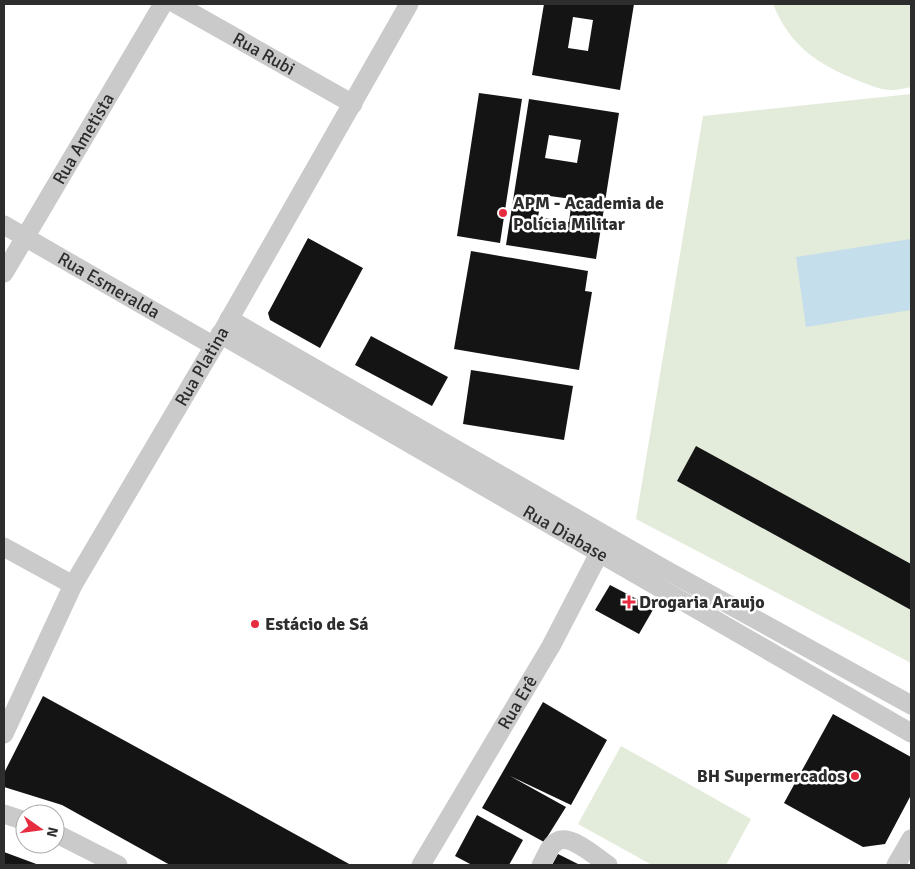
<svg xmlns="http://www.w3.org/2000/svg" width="915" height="869" font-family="Signika,sans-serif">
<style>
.green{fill:#e3ebda}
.water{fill:#c5deeb}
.building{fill:#141414;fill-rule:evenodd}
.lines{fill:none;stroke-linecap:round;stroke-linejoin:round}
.minor{stroke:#cacaca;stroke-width:19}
.poi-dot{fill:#e72c40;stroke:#fff;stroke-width:2}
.labels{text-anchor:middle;stroke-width:5;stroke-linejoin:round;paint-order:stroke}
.street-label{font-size:18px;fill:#2d2d2d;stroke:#fff}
.poi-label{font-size:18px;font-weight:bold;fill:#2d2d2d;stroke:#fff;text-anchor:start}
</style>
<rect width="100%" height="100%" fill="#fff"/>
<path class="green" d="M773,4H911V87C905,88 898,90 892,90C881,90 869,85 859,81C817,64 790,46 773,4Z
M911,94V663L636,519L703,116Z
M621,746L751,819L726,865H652L578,824Z"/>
<path class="water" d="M911,239V310L806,327L796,257Z"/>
<path class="building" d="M544,4H634L620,90L532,75ZM573,17L593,20L588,51L568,48Z
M479,93L522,99L500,243L457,236Z
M529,99L619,113L596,259L506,245ZM549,135L581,140L577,163L545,158ZM542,195L572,199L569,222L538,217Z
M308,238L363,268L320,348L270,320L268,313Z
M471,251L588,271L585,291L592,292L579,370L454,349Z
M371,336L448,377L432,406L355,365Z
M471,370L573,386L564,440L463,424Z
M696,446L911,564V610L677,481Z
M610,585L654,608L639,634L595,610Z
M43,696L235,801L351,865H170L62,805L4,787V773Z
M543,702L607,740L571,805L510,776L566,807L544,842L482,808Z
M833,714L911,757V795L885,844L863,847L784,803Z
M477,815L523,840L509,865H472L455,856Z
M4,852L39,865H4Z
M558,854L580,865H552Z"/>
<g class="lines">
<g class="minor">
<path id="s1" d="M176,4L353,104"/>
<path id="s2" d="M4,225L214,346"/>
<path id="s3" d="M4,273L163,4"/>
<path d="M229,319L666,570L911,705"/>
<path id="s4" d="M220,334L911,733"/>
<path d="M4,547L73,585"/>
<path id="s5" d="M4,734L73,585L214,346L409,4"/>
<path d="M4,814L25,821"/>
<path d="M55,833L118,865"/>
<path id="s6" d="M421,865L551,646L604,544"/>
<path d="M541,865C545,859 549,846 556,842C569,832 596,857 608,865"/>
<path d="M896,865L911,839"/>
</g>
</g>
<g class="poi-dot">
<circle cx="503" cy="213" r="5"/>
<path d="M626.5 594.5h5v5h5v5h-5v5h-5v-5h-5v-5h5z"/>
<circle cx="255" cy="624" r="5"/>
<circle cx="855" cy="776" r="5"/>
</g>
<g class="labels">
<g class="street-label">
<text dy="6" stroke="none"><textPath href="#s1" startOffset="101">Rua Rubi</textPath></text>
<text dy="6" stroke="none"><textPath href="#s3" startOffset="156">Rua Ametista</textPath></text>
<text dy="6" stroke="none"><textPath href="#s2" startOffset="121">Rua Esmeralda</textPath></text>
<text dy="6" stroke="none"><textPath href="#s5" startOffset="418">Rua Platina</textPath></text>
<text dy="6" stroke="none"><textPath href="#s4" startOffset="399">Rua Diabase</textPath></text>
<text dy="6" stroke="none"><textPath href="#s6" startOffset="189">Rua Erê</textPath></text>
</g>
<g class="poi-label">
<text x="513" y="209">APM - Academia de<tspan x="513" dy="21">Polícia Militar</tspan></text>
<text x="639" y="608">Drogaria Araujo</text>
<text x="265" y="630">Estácio de Sá</text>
<text x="845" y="782" text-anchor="end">BH Supermercados</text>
</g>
</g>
<rect width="915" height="869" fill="none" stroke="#2d2d2d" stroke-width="10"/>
<g transform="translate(40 829) rotate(104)"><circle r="24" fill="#ffffff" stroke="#ababab"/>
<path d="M0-4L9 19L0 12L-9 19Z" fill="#e72c40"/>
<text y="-8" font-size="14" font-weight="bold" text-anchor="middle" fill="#2d2d2d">N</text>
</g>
</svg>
